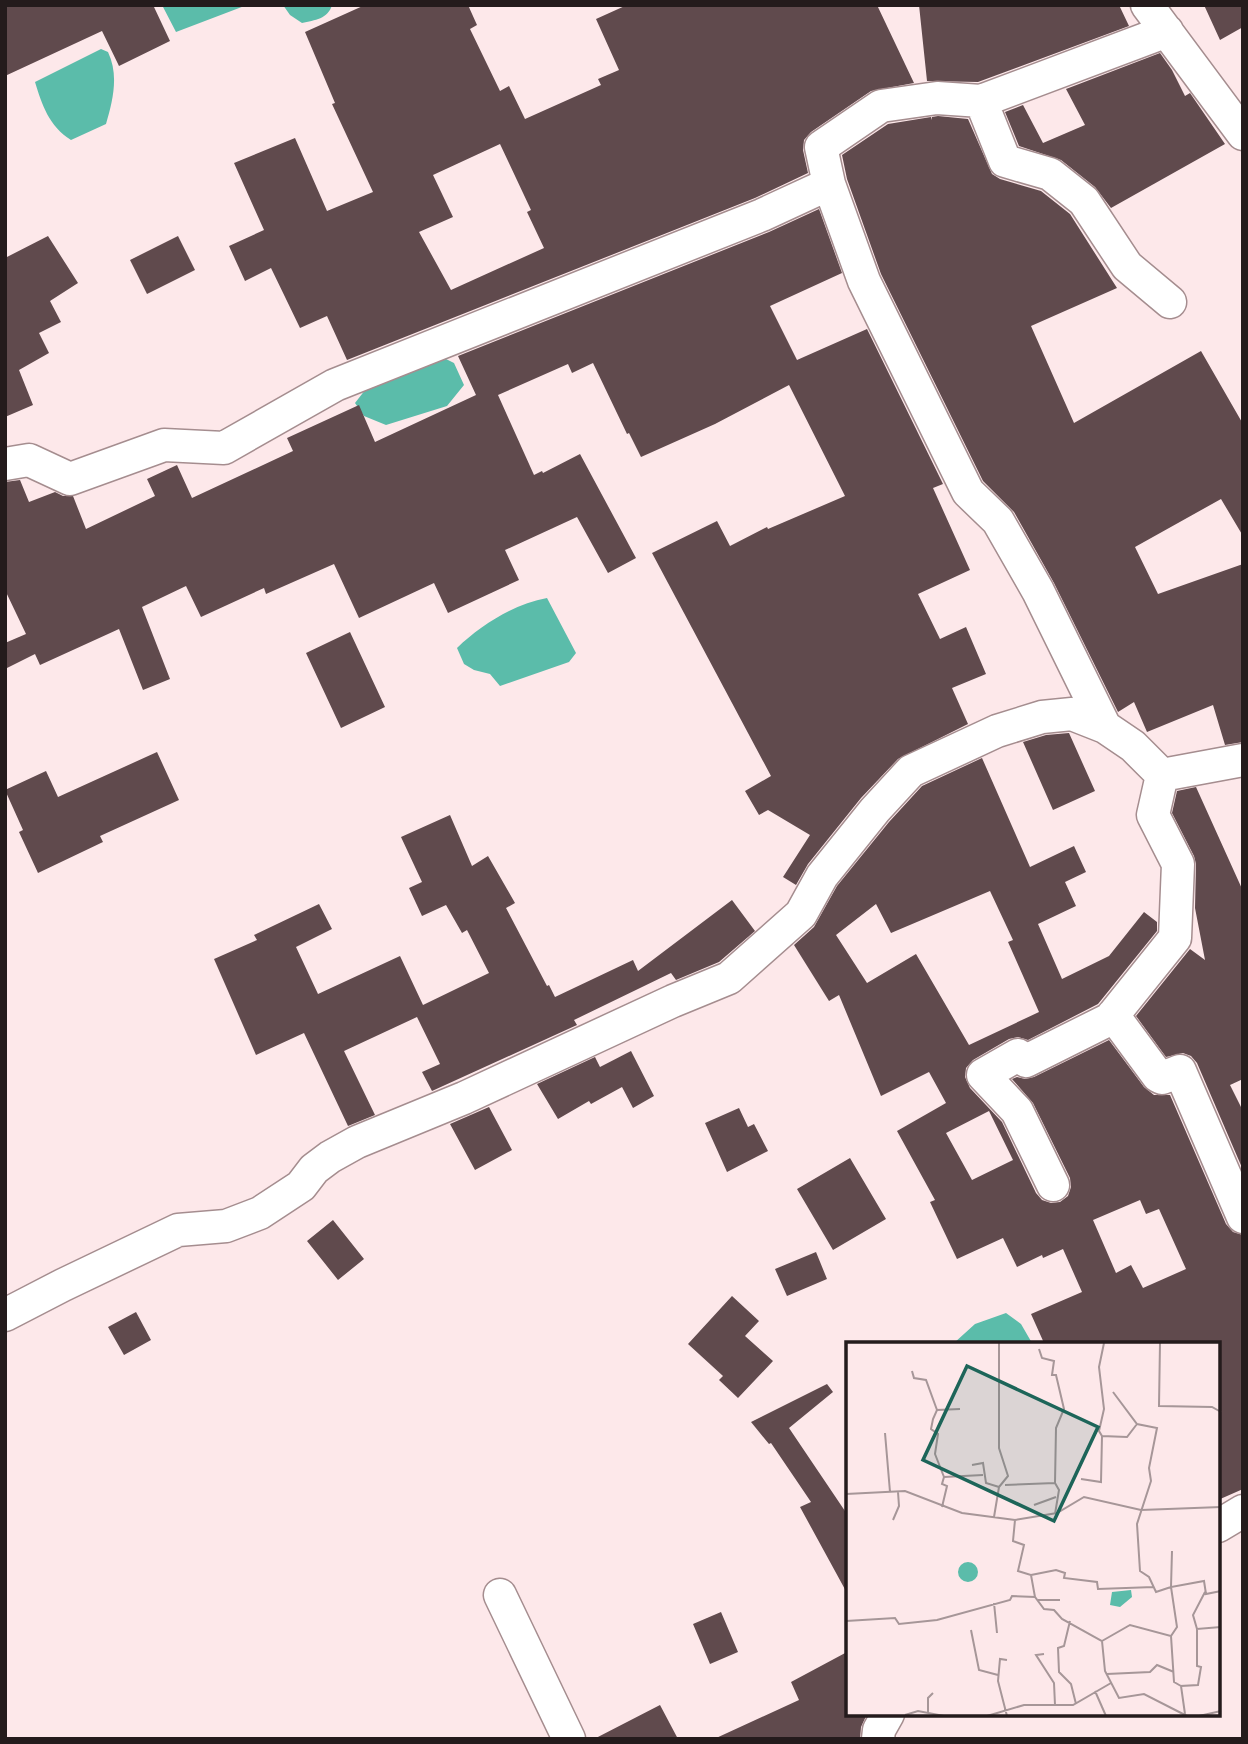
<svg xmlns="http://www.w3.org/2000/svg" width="1248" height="1744" font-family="Overpass,sans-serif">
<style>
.water{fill:#5bbcaa}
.building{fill:#604a4d;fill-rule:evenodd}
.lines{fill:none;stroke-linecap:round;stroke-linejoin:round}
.street-casing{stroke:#a58d8f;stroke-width:35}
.street{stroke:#fff;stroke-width:32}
.inset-road{fill:none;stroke:#a69698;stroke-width:2}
.view{fill:#1d6559;fill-opacity:0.15;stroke:#1d6559;stroke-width:3.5}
.inset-edge{fill:none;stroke:#241b1c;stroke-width:3.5}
</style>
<rect width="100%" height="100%" fill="#fde8ea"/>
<path class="water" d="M162,5H247L176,32Z
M283,5H332C328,19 315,20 302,23L290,15Z
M101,49L108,52C119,75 113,100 106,124L71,140C49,126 42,105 35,82Z
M440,356L454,363L464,385L447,406L386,425L364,416L355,403L369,385Z
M547,598L576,653L569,662L500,686L490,674L474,670L464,664L457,648C481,625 514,604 547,598Z
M1006,1313L1021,1324L1032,1343H954L975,1324Z"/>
<path class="building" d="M5,5H157L154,7L170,41L119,66L102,31L5,76Z
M365,5H468L477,25L470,29L500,91L509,86L525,119L601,85L598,79L619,70L596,19L627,5H877L914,83L871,91L811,132L804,140L803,150L808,173L755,198L347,360L327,316L300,328L271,268L245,281L229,246L264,230L234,163L295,138L327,211L373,192L332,104L335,103L305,32ZM500,144L531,210L527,212L544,248L451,290L419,232L453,217L433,175Z
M919,5H1119L1129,26L978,82L927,81Z
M1204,5H1243V27L1220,40Z
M1160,53L1172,70L1185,96L1190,93L1225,144L1111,208L1095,187L1061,160L1019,146L1005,112L1023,105L1043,143L1085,125L1066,89Z
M938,116L968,119L992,174L1000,179L1041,191L1070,214L1117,288L1031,326L1074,423L1201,351L1243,424V536L1221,499L1135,547L1158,594L1243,564V742L1225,745L1213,705L1147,732L1134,702L1118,712L1054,583L1014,512L983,481L881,274L847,179L842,155L888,124L931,117L932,120V117Z
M819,209L842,273L770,306L797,360L867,329L943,484L933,488L970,570L918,594L940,639L966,627L986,674L952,688L968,724L898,759L861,798L808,864L796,885L783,877L810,835L768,810L759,815L745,791L771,776L652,553L717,521L730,546L767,527L768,529L845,496L789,385L715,424L641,457L629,433L627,434L593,363L572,373L568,364L498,395L534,475L542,471L543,473L580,454L636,558L608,573L577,517L505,550L519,580L448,613L434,583L359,618L334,564L266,594L264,588L201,617L186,586L142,607L170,679L143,690L119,629L40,665L35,654L5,669V643L26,634L5,590V482L20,480L29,502L55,492L63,496H73L86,529L155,496L147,479L177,465L192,498L293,451L287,438L359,405L375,442L476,395L458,356L769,232Z
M48,236L78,283L50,301L61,322L39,333L49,353L19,370L33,405L5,417V258Z
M178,236L195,270L147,294L130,260Z
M350,632L385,707L341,728L306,653Z
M1069,733L1095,791L1053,810L1023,742L1046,735Z
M157,752L179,800L100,836L103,842L38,873L19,832L23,830L5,790L46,771L58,797Z
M982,758L1030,867L1074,846L1086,872L1065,882L1076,906L1038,924L1062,979L1109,956L1144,912L1157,922V931L1098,1004L1028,1040L1018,1037L1009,1039L973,1060L966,1068L965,1077L970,1088L1002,1122L1036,1193L1042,1200L1051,1203L1060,1202L1068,1196L1071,1187L1070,1178L1033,1103L1012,1079L1017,1077L1025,1079L1034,1077L1109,1040L1144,1087L1154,1095H1170L1226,1224L1233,1232L1243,1235V1489L1218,1500V1343H1044L1031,1314L1082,1292L1063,1249L1043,1258L1042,1255L1017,1267L1003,1238L957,1259L930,1202L935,1200L897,1131L946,1103L929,1072L881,1096L839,995L829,1001L794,945L814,927L837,886L889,822L922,786ZM990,891L1013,940L1008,942L1039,1012L969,1045L916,954L867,983L836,935L876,904L891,933ZM989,1111L1013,1160L972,1180L946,1133ZM1140,1200L1146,1214L1159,1209L1186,1269L1143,1288L1131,1265L1116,1273L1093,1220Z
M1196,787L1243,891V1079L1230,1085L1243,1111V1170L1197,1063L1191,1056L1183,1053L1166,1057L1136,1016L1190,949L1205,960L1195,908L1196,864L1194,856L1172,813L1177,791Z
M450,815L472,866L488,856L515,903L506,908L547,986L549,985L555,997L633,960L638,971L732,900L755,931L719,962L676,980L671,973L574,1020L577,1025L432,1091L422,1072L440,1064L417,1017L344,1051L375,1115L348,1126L304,1033L256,1055L214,959L257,940L254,935L319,904L332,929L296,947L318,994L400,956L423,1005L489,973L467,930L462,933L446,905L422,916L409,888L422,882L401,837Z
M631,1051L654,1096L633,1108L622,1087L591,1104L589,1101L558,1119L537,1084L595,1057L600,1067Z
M489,1107L512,1150L475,1170L450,1124Z
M739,1108L748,1127L754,1124L768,1151L727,1172L705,1123Z
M850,1158L886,1219L833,1250L797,1189Z
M333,1220L364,1259L338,1280L307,1241Z
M816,1252L827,1279L787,1296L775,1269Z
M732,1296L759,1321L745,1336L773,1361L738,1398L719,1380L723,1376L688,1344Z
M136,1312L151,1340L124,1355L108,1327Z
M827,1384L833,1392L789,1428L847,1514V1593L800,1507L811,1502L771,1443L769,1444L751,1422Z
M721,1612L738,1652L710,1664L693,1624Z
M847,1652V1714H867L861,1727L860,1739H714L799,1700L791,1682Z
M660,1705L678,1739H594Z"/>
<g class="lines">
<defs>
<path id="street" d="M1147,5L1243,134
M981,101L1005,161L1050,174L1084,201L1127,266L1170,302
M829,184L864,281L968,492L998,521L1038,591L1105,727
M5,464L29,460L70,479L164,445L224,448L335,385L762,215L829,184L821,147L881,106L937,98L981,101L1167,31
M1113,1015L1158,1076L1162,1078L1180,1071L1243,1217
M1053,1185L1017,1111L983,1075L1018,1055L1026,1061L1110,1019L1175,938L1178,864L1153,815L1162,775
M5,1315L63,1285L178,1230L226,1226L260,1213L301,1186L314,1169L330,1157L357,1142L464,1098L673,1001L729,978L801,914L822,876L875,810L911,771L997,731L1042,717L1072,714L1105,727L1133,746L1162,775L1243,760
M1218,1526L1243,1511
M500,1595L569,1739
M878,1739L879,1730L888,1714"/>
</defs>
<use href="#street" class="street-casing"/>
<use href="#street" class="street"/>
</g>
<g transform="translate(846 1342)">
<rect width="374" height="374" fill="#fde8ea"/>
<path d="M112 230a10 10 0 1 1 20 0a10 10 0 1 1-20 0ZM285,248L286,255L274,265L264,263L266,250Z" fill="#5bbcaa"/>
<path class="inset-road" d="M258,1L253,25L258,67L253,89L256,94L281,95L291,82M314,1L313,64L366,65L375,70M193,7L196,16L208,19L206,33H210L218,67L210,86L209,141L213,148L209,172M66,29L68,36L80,38L91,68M267,50L291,82L311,86L303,126L305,139L291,182L294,229L303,235L310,250L325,245L326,209M39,91L44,150M126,123L137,121L140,141L153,145M98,135L137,133M235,137L255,140L256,94M159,143L209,141M0,152L59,149L116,171L169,178L211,171L238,155L295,168L375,165M188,163L210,155M96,165L101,144L96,142L98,135L89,112L92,92L85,87L87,77L91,68L114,67M148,175L153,145L162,134L153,106V1M47,178L53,164L52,150M169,178L167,199L178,203L172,229L185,233L189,255M185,233L210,228L219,231L218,236L251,240L252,247L308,245M359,250L347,273L351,287L375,285M192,258H214M148,261L151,291M0,279L49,276L53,282L91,278L164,258L166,254L189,255L198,267L208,268L216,277L256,299L259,329L273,356L298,352L341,374M224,279L218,304L212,306L213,330L225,342L230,362M125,288L133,328L152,333M325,294L331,285L325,245L358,239L360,252L375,249M256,299L284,283L325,294L328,340L335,344M198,312L190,313L208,341L209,363M161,318L154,317L152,339L161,374M261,332L304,330L311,323L328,330M249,349L260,374M82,370V356L87,351M339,372L335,344L352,343L355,325L351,324V287M59,373L72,369L98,374M141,374L178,363H227L265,341M353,374L375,369"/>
<path class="view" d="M121,24L252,85L208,179L77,118Z"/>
<rect width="374" height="374" class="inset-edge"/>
</g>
<rect width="1248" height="1744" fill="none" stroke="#241b1c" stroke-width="14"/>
</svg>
